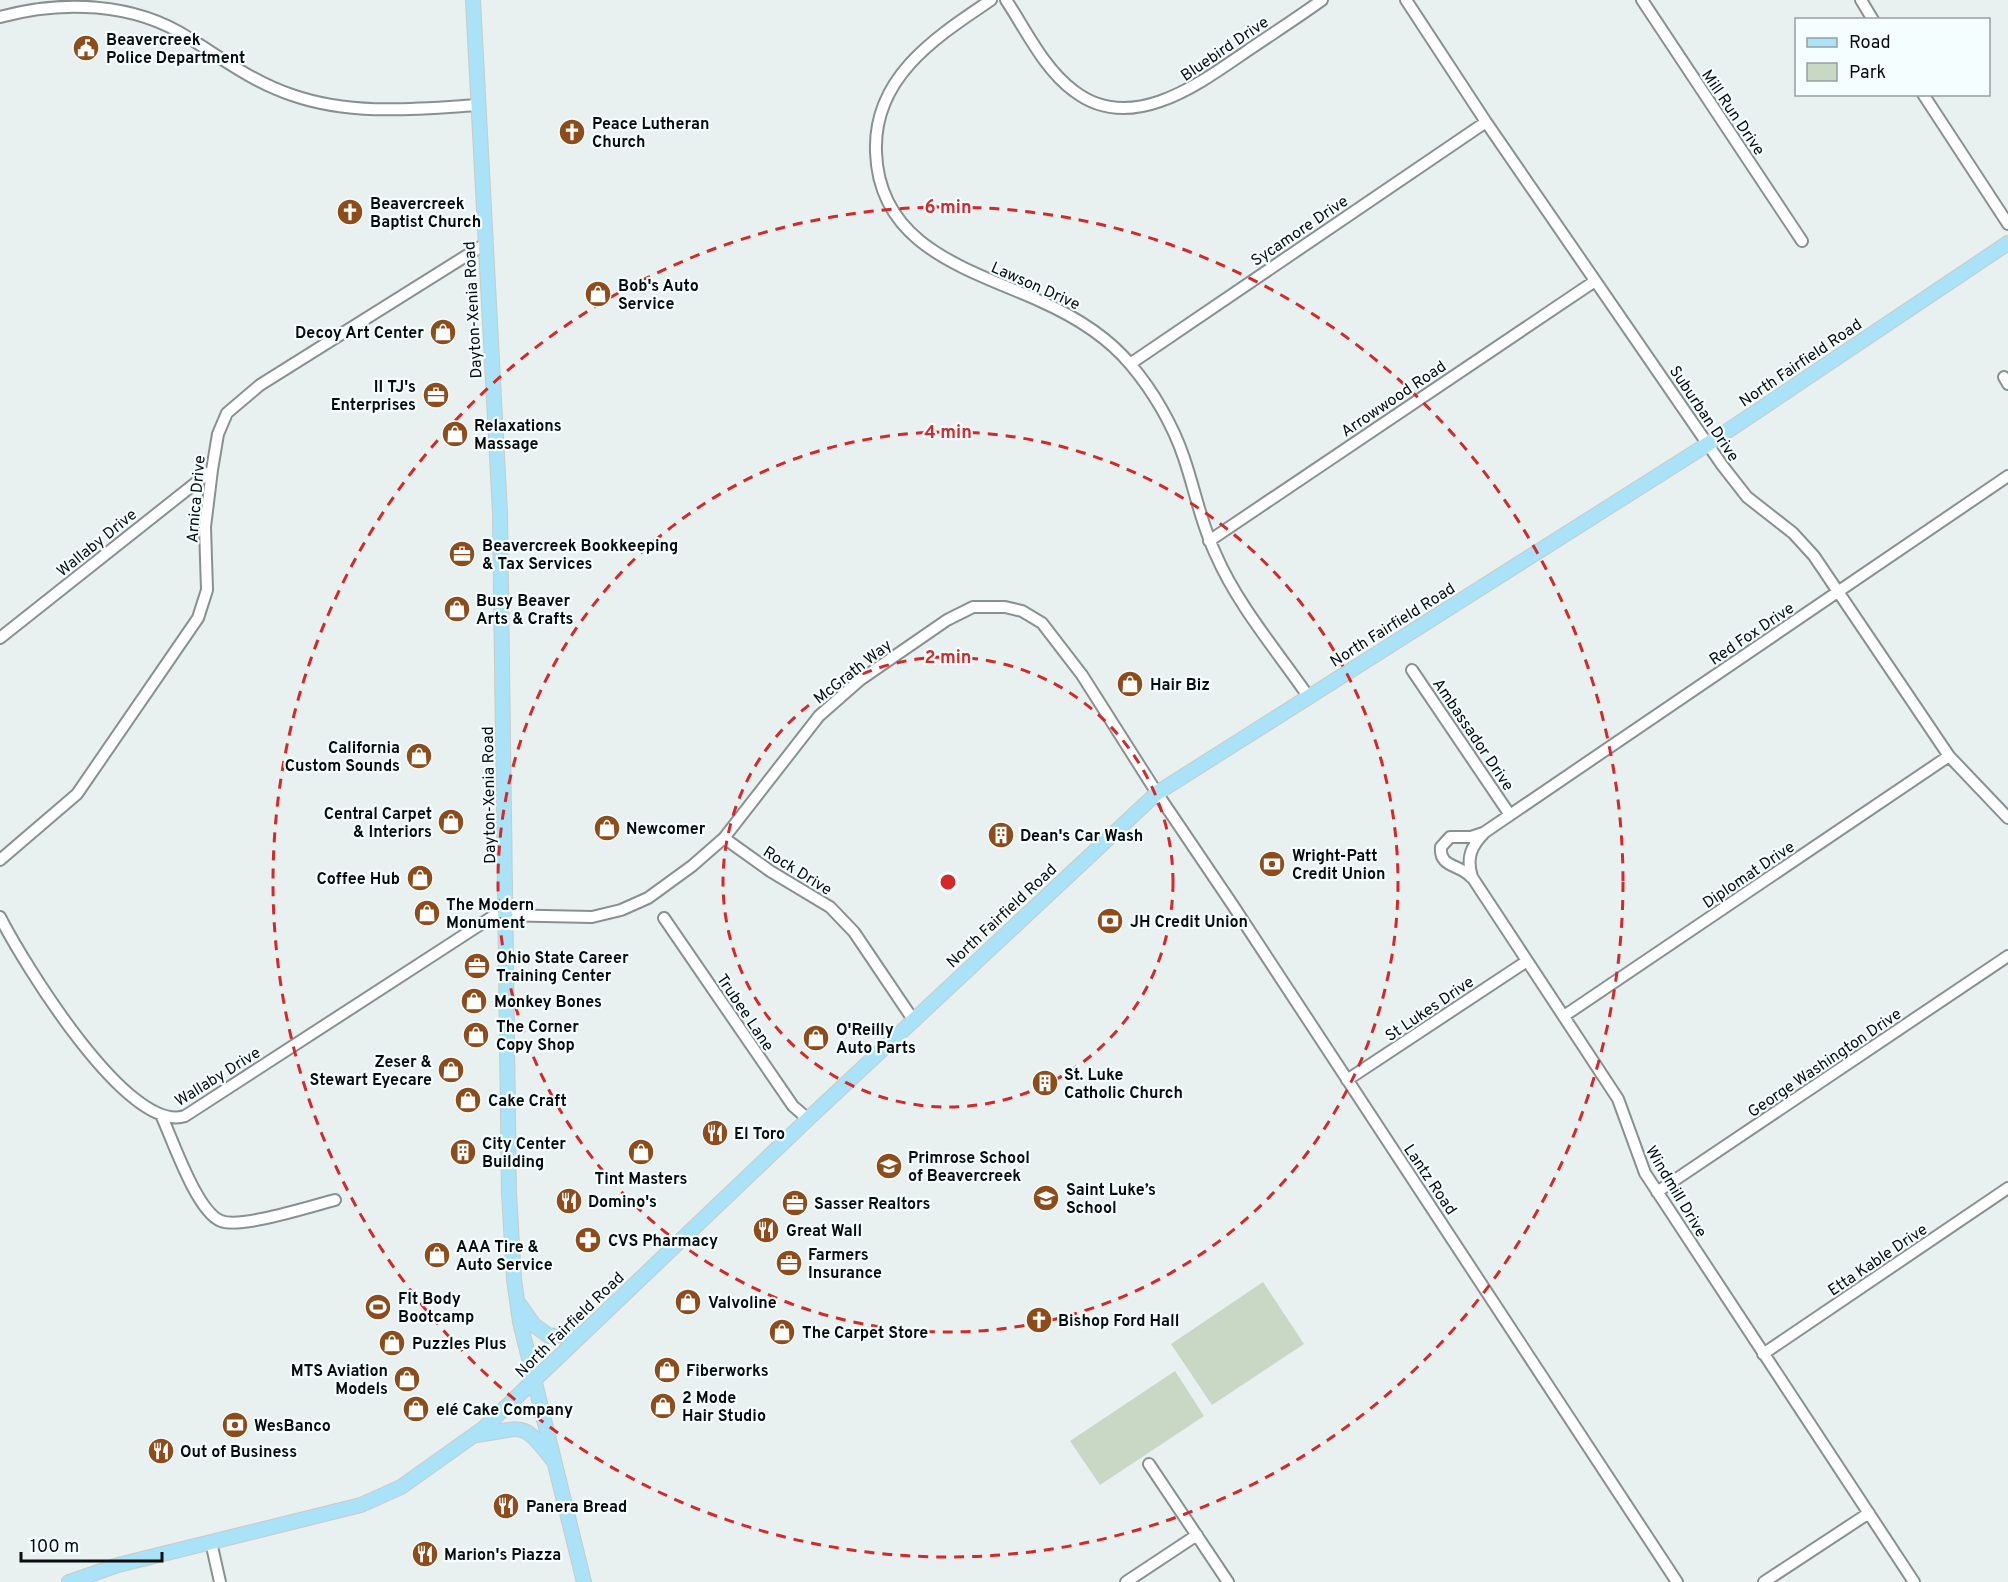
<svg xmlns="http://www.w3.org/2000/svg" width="2008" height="1582" font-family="Overpass,sans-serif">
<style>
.green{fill:#c9d7c5}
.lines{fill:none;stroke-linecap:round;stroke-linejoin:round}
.minor-casing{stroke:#899190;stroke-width:14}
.major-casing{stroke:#c9caca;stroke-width:16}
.minor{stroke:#fff;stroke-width:10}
.major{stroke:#aae2f8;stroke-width:14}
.ring{fill:none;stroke:#d62828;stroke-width:3;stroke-dasharray:10 8}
.labels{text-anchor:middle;stroke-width:4.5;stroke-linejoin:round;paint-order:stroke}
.poi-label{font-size:16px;font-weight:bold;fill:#0a0d0d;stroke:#f5fefe;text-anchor:start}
.street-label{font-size:16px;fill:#0a0d0d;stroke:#f5fefe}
.centre{fill:#d62828;stroke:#f5fefe;stroke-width:3}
.ring-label{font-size:18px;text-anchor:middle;font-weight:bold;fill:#d62828;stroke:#f5fefe;stroke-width:4.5;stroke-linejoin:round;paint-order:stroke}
</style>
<rect width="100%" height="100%" fill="#e8f1f0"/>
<path class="green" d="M1263,1282L1304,1344L1212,1405L1171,1344Z
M1175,1371L1204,1416L1100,1485L1070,1441Z"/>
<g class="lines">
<defs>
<path id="minor" d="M991,0C936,37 873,77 876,152C879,247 969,269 1040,301C1074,316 1107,336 1131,365C1153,391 1173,425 1184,458C1195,490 1201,524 1216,555C1237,604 1277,651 1308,696
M1006,0C1026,30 1044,69 1074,91C1131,135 1199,84 1247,51C1272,34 1297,18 1322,0
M1406,0L1486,122L1722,465L1747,497L1793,533L1814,556L1949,756L2008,818
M1642,0L1802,241
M1861,0L1873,20
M0,17C61,0 134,2 189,38C223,59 253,82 292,95C352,116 416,109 478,105
M1923,94L2008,224
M1130,364L1486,122
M2004,377L2008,384
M1209,541L1595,281
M0,638L212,470
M1412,670L1510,815
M724,838L770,871L830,907L854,932L914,1021
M0,860L77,794L198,618L207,590L205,527L212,470L218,434L227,413L260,385L485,244
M1471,877C1460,864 1439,868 1441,847L1450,837H1471L1483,833
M0,917C23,962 128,1135 185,1116L495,915L592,917L621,910L648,898L692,866L724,838L819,716L860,680L947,620L973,607H1005L1022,611L1042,623L1082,675L1157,793L1232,904L1677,1582
M664,918L793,1106L808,1119
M1564,1016L1949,756
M1347,1080L1527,961
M162,1117C173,1141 197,1212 221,1221C241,1229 311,1206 335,1200
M1657,1192L2008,956
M1763,1354L2008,1188
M1149,1464L1228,1582
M211,1542L220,1582
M1126,1582L1197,1535
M1764,1582L1869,1513
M1914,1582L1645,1173L1618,1099L1472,877C1466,858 1471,846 1485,832L2008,476"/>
<path id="major" d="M473,0L500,513L509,1193L514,1279L520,1322L584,1582
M520,1305L534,1325L549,1336L583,1334
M477,1435C523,1429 521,1419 552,1459
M69,1582L118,1565L361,1505L401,1487L484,1428L808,1119L1157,793L1708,444L2008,243"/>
</defs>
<use href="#minor" class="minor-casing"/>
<use href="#major" class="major-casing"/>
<use href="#minor" class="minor"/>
<use href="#major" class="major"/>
</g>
<g class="ring">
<circle cx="948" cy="882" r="225"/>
<circle cx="948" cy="882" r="450"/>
<circle cx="948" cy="882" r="675"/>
</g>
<defs>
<symbol id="civic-disc" viewBox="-11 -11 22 22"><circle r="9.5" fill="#8e4c1b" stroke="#f5fefe"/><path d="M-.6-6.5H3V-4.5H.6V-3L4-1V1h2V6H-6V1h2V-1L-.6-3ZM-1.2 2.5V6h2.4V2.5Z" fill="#fff"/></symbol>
<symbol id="church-disc" viewBox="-11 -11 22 22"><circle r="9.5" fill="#8e4c1b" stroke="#f5fefe"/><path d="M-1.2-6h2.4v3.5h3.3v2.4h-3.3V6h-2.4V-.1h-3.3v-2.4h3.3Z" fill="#fff"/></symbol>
<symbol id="shop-disc" viewBox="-11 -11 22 22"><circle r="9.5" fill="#8e4c1b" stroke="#f5fefe"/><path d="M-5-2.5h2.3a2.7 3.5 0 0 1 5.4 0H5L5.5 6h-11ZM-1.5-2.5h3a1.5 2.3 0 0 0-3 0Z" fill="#fff"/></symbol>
<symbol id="office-disc" viewBox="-11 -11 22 22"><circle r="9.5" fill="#8e4c1b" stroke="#f5fefe"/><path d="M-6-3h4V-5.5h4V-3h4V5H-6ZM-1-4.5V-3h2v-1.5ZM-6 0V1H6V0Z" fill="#fff"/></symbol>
<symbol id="building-disc" viewBox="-11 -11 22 22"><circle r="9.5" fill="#8e4c1b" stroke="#f5fefe"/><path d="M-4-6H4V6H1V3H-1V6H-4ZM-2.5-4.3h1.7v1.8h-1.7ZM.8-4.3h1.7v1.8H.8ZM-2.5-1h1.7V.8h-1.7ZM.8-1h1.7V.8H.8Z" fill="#fff"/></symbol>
<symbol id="bank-disc" viewBox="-11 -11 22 22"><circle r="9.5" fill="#8e4c1b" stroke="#f5fefe"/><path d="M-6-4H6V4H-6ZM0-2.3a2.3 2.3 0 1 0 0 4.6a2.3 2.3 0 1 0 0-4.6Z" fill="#fff"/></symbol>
<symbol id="restaurant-disc" viewBox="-11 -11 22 22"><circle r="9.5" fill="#8e4c1b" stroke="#f5fefe"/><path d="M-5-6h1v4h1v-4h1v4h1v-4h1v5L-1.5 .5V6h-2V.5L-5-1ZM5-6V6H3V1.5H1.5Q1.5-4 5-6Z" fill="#fff"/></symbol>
<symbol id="school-disc" viewBox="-11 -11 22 22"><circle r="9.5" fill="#8e4c1b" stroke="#f5fefe"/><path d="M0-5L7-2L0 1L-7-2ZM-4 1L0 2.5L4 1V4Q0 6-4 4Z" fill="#fff"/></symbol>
<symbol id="pharmacy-disc" viewBox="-11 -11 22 22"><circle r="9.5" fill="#8e4c1b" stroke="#f5fefe"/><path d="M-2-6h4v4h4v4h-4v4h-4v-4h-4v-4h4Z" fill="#fff"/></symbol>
<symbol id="stadium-disc" viewBox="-11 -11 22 22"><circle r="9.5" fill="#8e4c1b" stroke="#f5fefe"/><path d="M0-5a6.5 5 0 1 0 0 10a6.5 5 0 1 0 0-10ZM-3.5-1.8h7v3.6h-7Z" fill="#fff"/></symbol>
</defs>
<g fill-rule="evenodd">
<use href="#civic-disc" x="71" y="33" width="30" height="30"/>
<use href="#church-disc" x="557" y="117" width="30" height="30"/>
<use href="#church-disc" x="335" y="197" width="30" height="30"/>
<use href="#shop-disc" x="583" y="279" width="30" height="30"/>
<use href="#shop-disc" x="428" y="317" width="30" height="30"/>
<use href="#office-disc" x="421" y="380" width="30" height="30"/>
<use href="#shop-disc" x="440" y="419" width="30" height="30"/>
<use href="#office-disc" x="447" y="539" width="30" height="30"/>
<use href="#shop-disc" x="442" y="594" width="30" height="30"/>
<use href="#shop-disc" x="1115" y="669" width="30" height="30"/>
<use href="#shop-disc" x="404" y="741" width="30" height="30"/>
<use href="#shop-disc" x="436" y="807" width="30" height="30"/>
<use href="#shop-disc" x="592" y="813" width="30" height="30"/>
<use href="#building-disc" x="986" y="820" width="30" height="30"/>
<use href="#bank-disc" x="1257" y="849" width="30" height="30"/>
<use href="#shop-disc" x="405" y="863" width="30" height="30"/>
<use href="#shop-disc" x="412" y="898" width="30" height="30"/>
<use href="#bank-disc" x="1095" y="906" width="30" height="30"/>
<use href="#office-disc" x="462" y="951" width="30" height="30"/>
<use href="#shop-disc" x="459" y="986" width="30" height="30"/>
<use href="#shop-disc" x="461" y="1020" width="30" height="30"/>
<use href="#shop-disc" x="801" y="1023" width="30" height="30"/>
<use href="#shop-disc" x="436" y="1055" width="30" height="30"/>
<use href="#building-disc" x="1030" y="1068" width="30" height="30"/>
<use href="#shop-disc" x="453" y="1085" width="30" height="30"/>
<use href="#restaurant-disc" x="700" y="1118" width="30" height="30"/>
<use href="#building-disc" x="448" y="1137" width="30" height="30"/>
<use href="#shop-disc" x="626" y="1137" width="30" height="30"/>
<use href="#school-disc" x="874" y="1151" width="30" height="30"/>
<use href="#school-disc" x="1031" y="1183" width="30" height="30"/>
<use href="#restaurant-disc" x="554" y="1186" width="30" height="30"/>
<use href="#office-disc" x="780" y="1188" width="30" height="30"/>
<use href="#restaurant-disc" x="751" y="1215" width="30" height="30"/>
<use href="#pharmacy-disc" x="573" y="1225" width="30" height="30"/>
<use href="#shop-disc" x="422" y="1240" width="30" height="30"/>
<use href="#office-disc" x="774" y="1248" width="30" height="30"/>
<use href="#shop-disc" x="673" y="1287" width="30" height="30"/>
<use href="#stadium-disc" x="363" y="1292" width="30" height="30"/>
<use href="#church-disc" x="1024" y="1305" width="30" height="30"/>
<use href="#shop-disc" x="767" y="1317" width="30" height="30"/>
<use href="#shop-disc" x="377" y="1328" width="30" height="30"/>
<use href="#shop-disc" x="652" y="1355" width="30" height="30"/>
<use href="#shop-disc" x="392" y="1364" width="30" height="30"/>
<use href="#shop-disc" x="648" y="1391" width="30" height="30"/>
<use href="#shop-disc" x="401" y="1394" width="30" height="30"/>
<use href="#bank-disc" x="220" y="1410" width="30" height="30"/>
<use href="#restaurant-disc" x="146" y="1436" width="30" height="30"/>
<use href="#restaurant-disc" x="491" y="1491" width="30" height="30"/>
<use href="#restaurant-disc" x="410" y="1539" width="30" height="30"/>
</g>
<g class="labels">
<g class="poi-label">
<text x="106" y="45">Beavercreek<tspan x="106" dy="18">Police Department</tspan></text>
<text x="592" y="129">Peace Lutheran<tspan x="592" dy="18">Church</tspan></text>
<text x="370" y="209">Beavercreek<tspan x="370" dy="18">Baptist Church</tspan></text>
<text x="618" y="291">Bob's Auto<tspan x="618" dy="18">Service</tspan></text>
<text x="424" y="338" text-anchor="end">Decoy Art Center</text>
<text x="416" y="392" text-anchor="end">II TJ's<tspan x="416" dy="18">Enterprises</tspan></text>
<text x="474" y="431">Relaxations<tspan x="474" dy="18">Massage</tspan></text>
<text x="482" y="551">Beavercreek Bookkeeping<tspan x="482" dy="18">&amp; Tax Services</tspan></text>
<text x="476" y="606">Busy Beaver<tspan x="476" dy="18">Arts &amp; Crafts</tspan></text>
<text x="1150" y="690">Hair Biz</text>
<text x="400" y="753" text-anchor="end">California<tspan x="400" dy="18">Custom Sounds</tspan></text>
<text x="432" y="819" text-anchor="end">Central Carpet<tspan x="432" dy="18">&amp; Interiors</tspan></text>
<text x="626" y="834">Newcomer</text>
<text x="1020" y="841">Dean's Car Wash</text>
<text x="1292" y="861">Wright-Patt<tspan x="1292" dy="18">Credit Union</tspan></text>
<text x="400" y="884" text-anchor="end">Coffee Hub</text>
<text x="446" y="910">The Modern<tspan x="446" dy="18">Monument</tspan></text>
<text x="1130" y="927">JH Credit Union</text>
<text x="496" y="963">Ohio State Career<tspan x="496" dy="18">Training Center</tspan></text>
<text x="494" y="1007">Monkey Bones</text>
<text x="496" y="1032">The Corner<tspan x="496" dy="18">Copy Shop</tspan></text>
<text x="836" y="1035">O'Reilly<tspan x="836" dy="18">Auto Parts</tspan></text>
<text x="432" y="1067" text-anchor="end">Zeser &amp;<tspan x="432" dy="18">Stewart Eyecare</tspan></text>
<text x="1064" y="1080">St. Luke<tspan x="1064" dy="18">Catholic Church</tspan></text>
<text x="488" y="1106">Cake Craft</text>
<text x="734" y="1139">El Toro</text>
<text x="482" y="1149">City Center<tspan x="482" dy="18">Building</tspan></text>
<text x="908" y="1163">Primrose School<tspan x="908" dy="18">of Beavercreek</tspan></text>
<text x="641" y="1184" text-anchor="middle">Tint Masters</text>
<text x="1066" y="1195">Saint Luke’s<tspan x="1066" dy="18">School</tspan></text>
<text x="588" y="1207">Domino's</text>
<text x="814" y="1209">Sasser Realtors</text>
<text x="786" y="1236">Great Wall</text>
<text x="608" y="1246">CVS Pharmacy</text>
<text x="456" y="1252">AAA Tire &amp;<tspan x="456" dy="18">Auto Service</tspan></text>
<text x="808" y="1260">Farmers<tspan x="808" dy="18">Insurance</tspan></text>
<text x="398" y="1304">FIt Body<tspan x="398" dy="18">Bootcamp</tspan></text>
<text x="708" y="1308">Valvoline</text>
<text x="1058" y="1326">Bishop Ford Hall</text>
<text x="802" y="1338">The Carpet Store</text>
<text x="412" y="1349">Puzzles Plus</text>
<text x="388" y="1376" text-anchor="end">MTS Aviation<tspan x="388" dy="18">Models</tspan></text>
<text x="686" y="1376">Fiberworks</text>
<text x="682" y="1403">2 Mode<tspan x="682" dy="18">Hair Studio</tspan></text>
<text x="436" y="1415">elé Cake Company</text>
<text x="254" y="1431">WesBanco</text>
<text x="180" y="1457">Out of Business</text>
<text x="526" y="1512">Panera Bread</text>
<text x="444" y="1560">Marion's Piazza</text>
</g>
<g class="street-label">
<text transform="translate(1224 48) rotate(-34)" y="6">Bluebird Drive</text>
<text transform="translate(1734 112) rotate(56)" y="6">Mill Run Drive</text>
<text transform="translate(1299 230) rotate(-34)" y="6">Sycamore Drive</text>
<text transform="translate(1036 285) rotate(24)" y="6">Lawson Drive</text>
<text transform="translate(472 310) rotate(-93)" y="6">Dayton-Xenia Road</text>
<text transform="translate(1800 362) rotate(-34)" y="6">North Fairfield Road</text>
<text transform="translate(1393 398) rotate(-34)" y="6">Arrowwood Road</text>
<text transform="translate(1705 413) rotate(56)" y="6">Suburban Drive</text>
<text transform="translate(195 499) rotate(-85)" y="6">Arnica Drive</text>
<text transform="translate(96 542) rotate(-39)" y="6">Wallaby Drive</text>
<text transform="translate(1392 624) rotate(-32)" y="6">North Fairfield Road</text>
<text transform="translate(1751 633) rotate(-34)" y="6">Red Fox Drive</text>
<text transform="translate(852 671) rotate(-38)" y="6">McGrath Way</text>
<text transform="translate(1474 734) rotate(56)" y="6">Ambassador Drive</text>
<text transform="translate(488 795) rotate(-91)" y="6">Dayton-Xenia Road</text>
<text transform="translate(798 870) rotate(32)" y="6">Rock Drive</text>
<text transform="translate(1748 874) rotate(-34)" y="6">Diplomat Drive</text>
<text transform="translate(1001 915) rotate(-43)" y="6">North Fairfield Road</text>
<text transform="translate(1429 1008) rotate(-34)" y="6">St Lukes Drive</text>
<text transform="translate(746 1012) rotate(56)" y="6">Trubee Lane</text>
<text transform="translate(1824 1062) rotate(-34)" y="6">George Washington Drive</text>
<text transform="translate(217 1076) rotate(-32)" y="6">Wallaby Drive</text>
<text transform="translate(1431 1179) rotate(56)" y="6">Lantz Road</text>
<text transform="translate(1677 1191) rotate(59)" y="6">Windmill Drive</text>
<text transform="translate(1877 1259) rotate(-34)" y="6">Etta Kable Drive</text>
<text transform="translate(569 1324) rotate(-44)" y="6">North Fairfield Road</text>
</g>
</g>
<circle cx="948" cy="882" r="9" class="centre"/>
<g class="ring-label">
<text x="948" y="213">6 min</text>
<text x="948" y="438">4 min</text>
<text x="948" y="663">2 min</text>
</g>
<rect x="1795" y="18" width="195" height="78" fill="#f5fefe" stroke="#979e9e" stroke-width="1.5"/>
<rect x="1807" y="38" width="30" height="9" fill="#aae2f8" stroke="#979e9e" stroke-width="1.5"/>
<text x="1849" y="48" font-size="18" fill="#0a0d0d">Road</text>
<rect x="1807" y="63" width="30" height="18" fill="#c9d7c5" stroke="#979e9e" stroke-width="1.5"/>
<text x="1849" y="78" font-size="18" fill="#0a0d0d">Park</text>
<path d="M21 1552v9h141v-9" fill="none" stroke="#0a0d0d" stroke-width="3"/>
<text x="30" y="1552" font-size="18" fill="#0a0d0d" stroke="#f5fefe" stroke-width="4.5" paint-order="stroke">100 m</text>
</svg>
